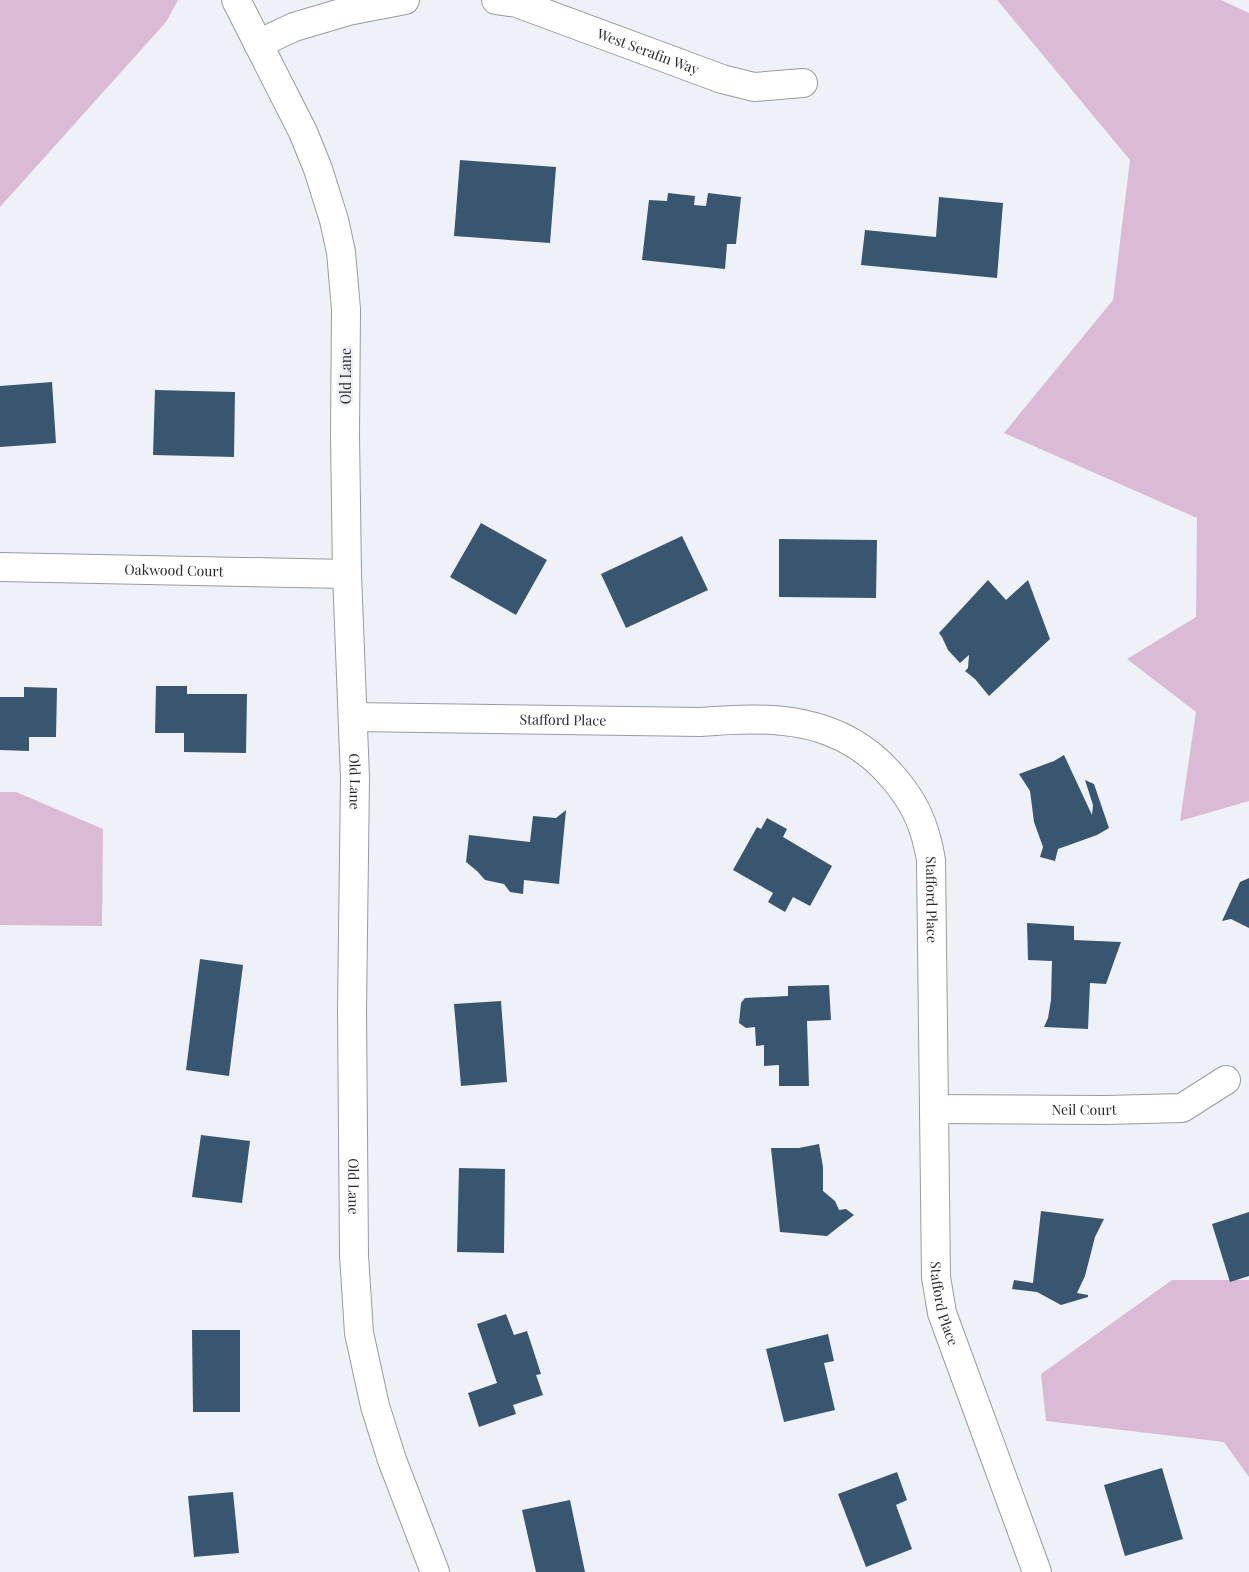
<svg xmlns="http://www.w3.org/2000/svg" width="1249" height="1572" font-family="'Playfair Display',serif">
<style>
.green{fill:#dabad4}
.building{fill:#395670}
.lines{fill:none;stroke-linecap:round;stroke-linejoin:round}
.minor-casing{stroke:#999ba2;stroke-width:30}
.minor{stroke:#fff;stroke-width:28}
.labels{text-anchor:middle;stroke-width:5;stroke-linejoin:round;paint-order:stroke}
.street-label{font-size:14px;fill:#28292c;stroke:#eff1f9}
</style>
<rect width="100%" height="100%" fill="#eff1f9"/>
<path class="green" d="M0,0H178L166,22L0,207Z
M997,0H1221L1249,13V801L1180,821L1196,712L1127,659L1196,617L1197,518L1004,433L1113,300L1130,160Z
M0,792H16L103,829L102,926L0,925Z
M1172,1280H1249V1477L1224,1442L1046,1421L1041,1374Z"/>
<path class="building" d="M460,160L556,167L550,243L454,236Z
M668,193L695,196L694,205L706,206L708,193L741,197L736,244H727L725,269L642,260L649,200L667,201Z
M939,197L1003,203L997,278L861,265L865,230L936,237Z
M52,382L56,443L0,447V386Z
M155,390L235,392L234,457L153,455Z
M481,523L547,560L516,615L450,577Z
M682,536L708,590L626,628L601,574Z
M779,539L877,540L876,598L779,597Z
M988,580L1006,600L1028,580L1050,639L989,696L975,679L965,671L968,668L969,655L960,663L948,650L942,637L939,633Z
M156,686H187V694H247L246,753L184,752V733H155Z
M24,687L57,688L56,737H29V751L0,750V697H24Z
M1064,755L1092,815L1093,805L1085,780L1094,784L1109,828L1097,835L1058,849L1055,861L1040,857L1043,847L1034,822L1030,791L1019,774L1054,761Z
M566,810L559,884L524,880L523,894L510,892L504,884L485,880L477,871L466,862L469,835L530,842L533,816L556,818Z
M767,818L787,829L783,837L832,866L810,906L793,897L785,912L768,902L773,893L733,870L757,827L761,829Z
M1249,878V928L1231,919L1222,921L1240,882Z
M1027,923L1074,926V940L1121,942L1106,984L1090,983L1088,1029L1044,1027L1048,1018L1051,1000L1052,961L1028,960Z
M200,959L243,965L229,1076L186,1070Z
M829,985L831,1020L807,1021L809,1086H779V1065L764,1066V1045L756,1046L755,1027L746,1028L739,1023L741,1003L745,998L788,996V986Z
M501,1001L507,1082L461,1086L454,1004Z
M201,1135L250,1141L242,1203L192,1197Z
M819,1144L823,1167V1191L835,1201L839,1210L846,1209L854,1215L827,1236L780,1232L771,1148H799Z
M459,1168L505,1169L504,1253L457,1252Z
M1041,1211L1104,1219L1095,1237L1085,1276L1077,1293L1088,1295V1297L1061,1305L1037,1292L1012,1289L1014,1280L1033,1283Z
M1249,1212V1276L1230,1282L1212,1224Z
M506,1314L514,1335L527,1331L541,1374L536,1375L543,1395L513,1405L516,1414L479,1427L468,1393L497,1383L477,1324Z
M192,1330H240V1412H193Z
M828,1334L834,1361L824,1363L835,1410L784,1422L766,1349Z
M1162,1468L1183,1539L1125,1556L1104,1485Z
M897,1472L907,1500L896,1505L912,1549L866,1567L838,1494Z
M233,1492L239,1553L194,1557L188,1496Z
M570,1500L585,1572H536L522,1510Z"/>
<g class="lines">
<defs>
<g id="minor">
<path id="s1" d="M236,0L303,132L318,169L334,220L341,252L346,309L345,434L347,574L355,778L352,1009L354,1255L359,1333L375,1406L392,1460L435,1572"/>
<path id="s2" d="M496,0L517,3L722,79L754,87L803,83"/>
<path d="M258,44L294,27L348,11L405,0"/>
<path id="s3" d="M0,567L347,574"/>
<path id="s4" d="M353,717L700,722C772,716 840,716 891,775C915,802 925,825 931,860L936,1277L942,1313L1037,1572"/>
<path id="s5" d="M934,1109L1106,1110L1182,1108L1226,1080"/>
</g>
</defs>
<use href="#minor" class="minor-casing"/>
<use href="#minor" class="minor"/>
</g>
<g class="labels">
<g class="street-label">
<text dy="5" stroke="none"><textPath href="#s2" startOffset="161">West Serafin Way</textPath></text>
<text transform="translate(346 376) rotate(-90)" y="5">Old Lane</text>
<text dy="5" stroke="none"><textPath href="#s3" startOffset="174">Oakwood Court</textPath></text>
<text dy="5" stroke="none"><textPath href="#s4" startOffset="210">Stafford Place</textPath></text>
<text dy="5" stroke="none"><textPath href="#s1" startOffset="804">Old Lane</textPath></text>
<text dy="5" stroke="none"><textPath href="#s4" startOffset="689">Stafford Place</textPath></text>
<text dy="5" stroke="none"><textPath href="#s5" startOffset="150">Neil Court</textPath></text>
<text dy="5" stroke="none"><textPath href="#s1" startOffset="1209">Old Lane</textPath></text>
<text dy="5" stroke="none"><textPath href="#s4" startOffset="1094">Stafford Place</textPath></text>
</g>
</g>
</svg>
